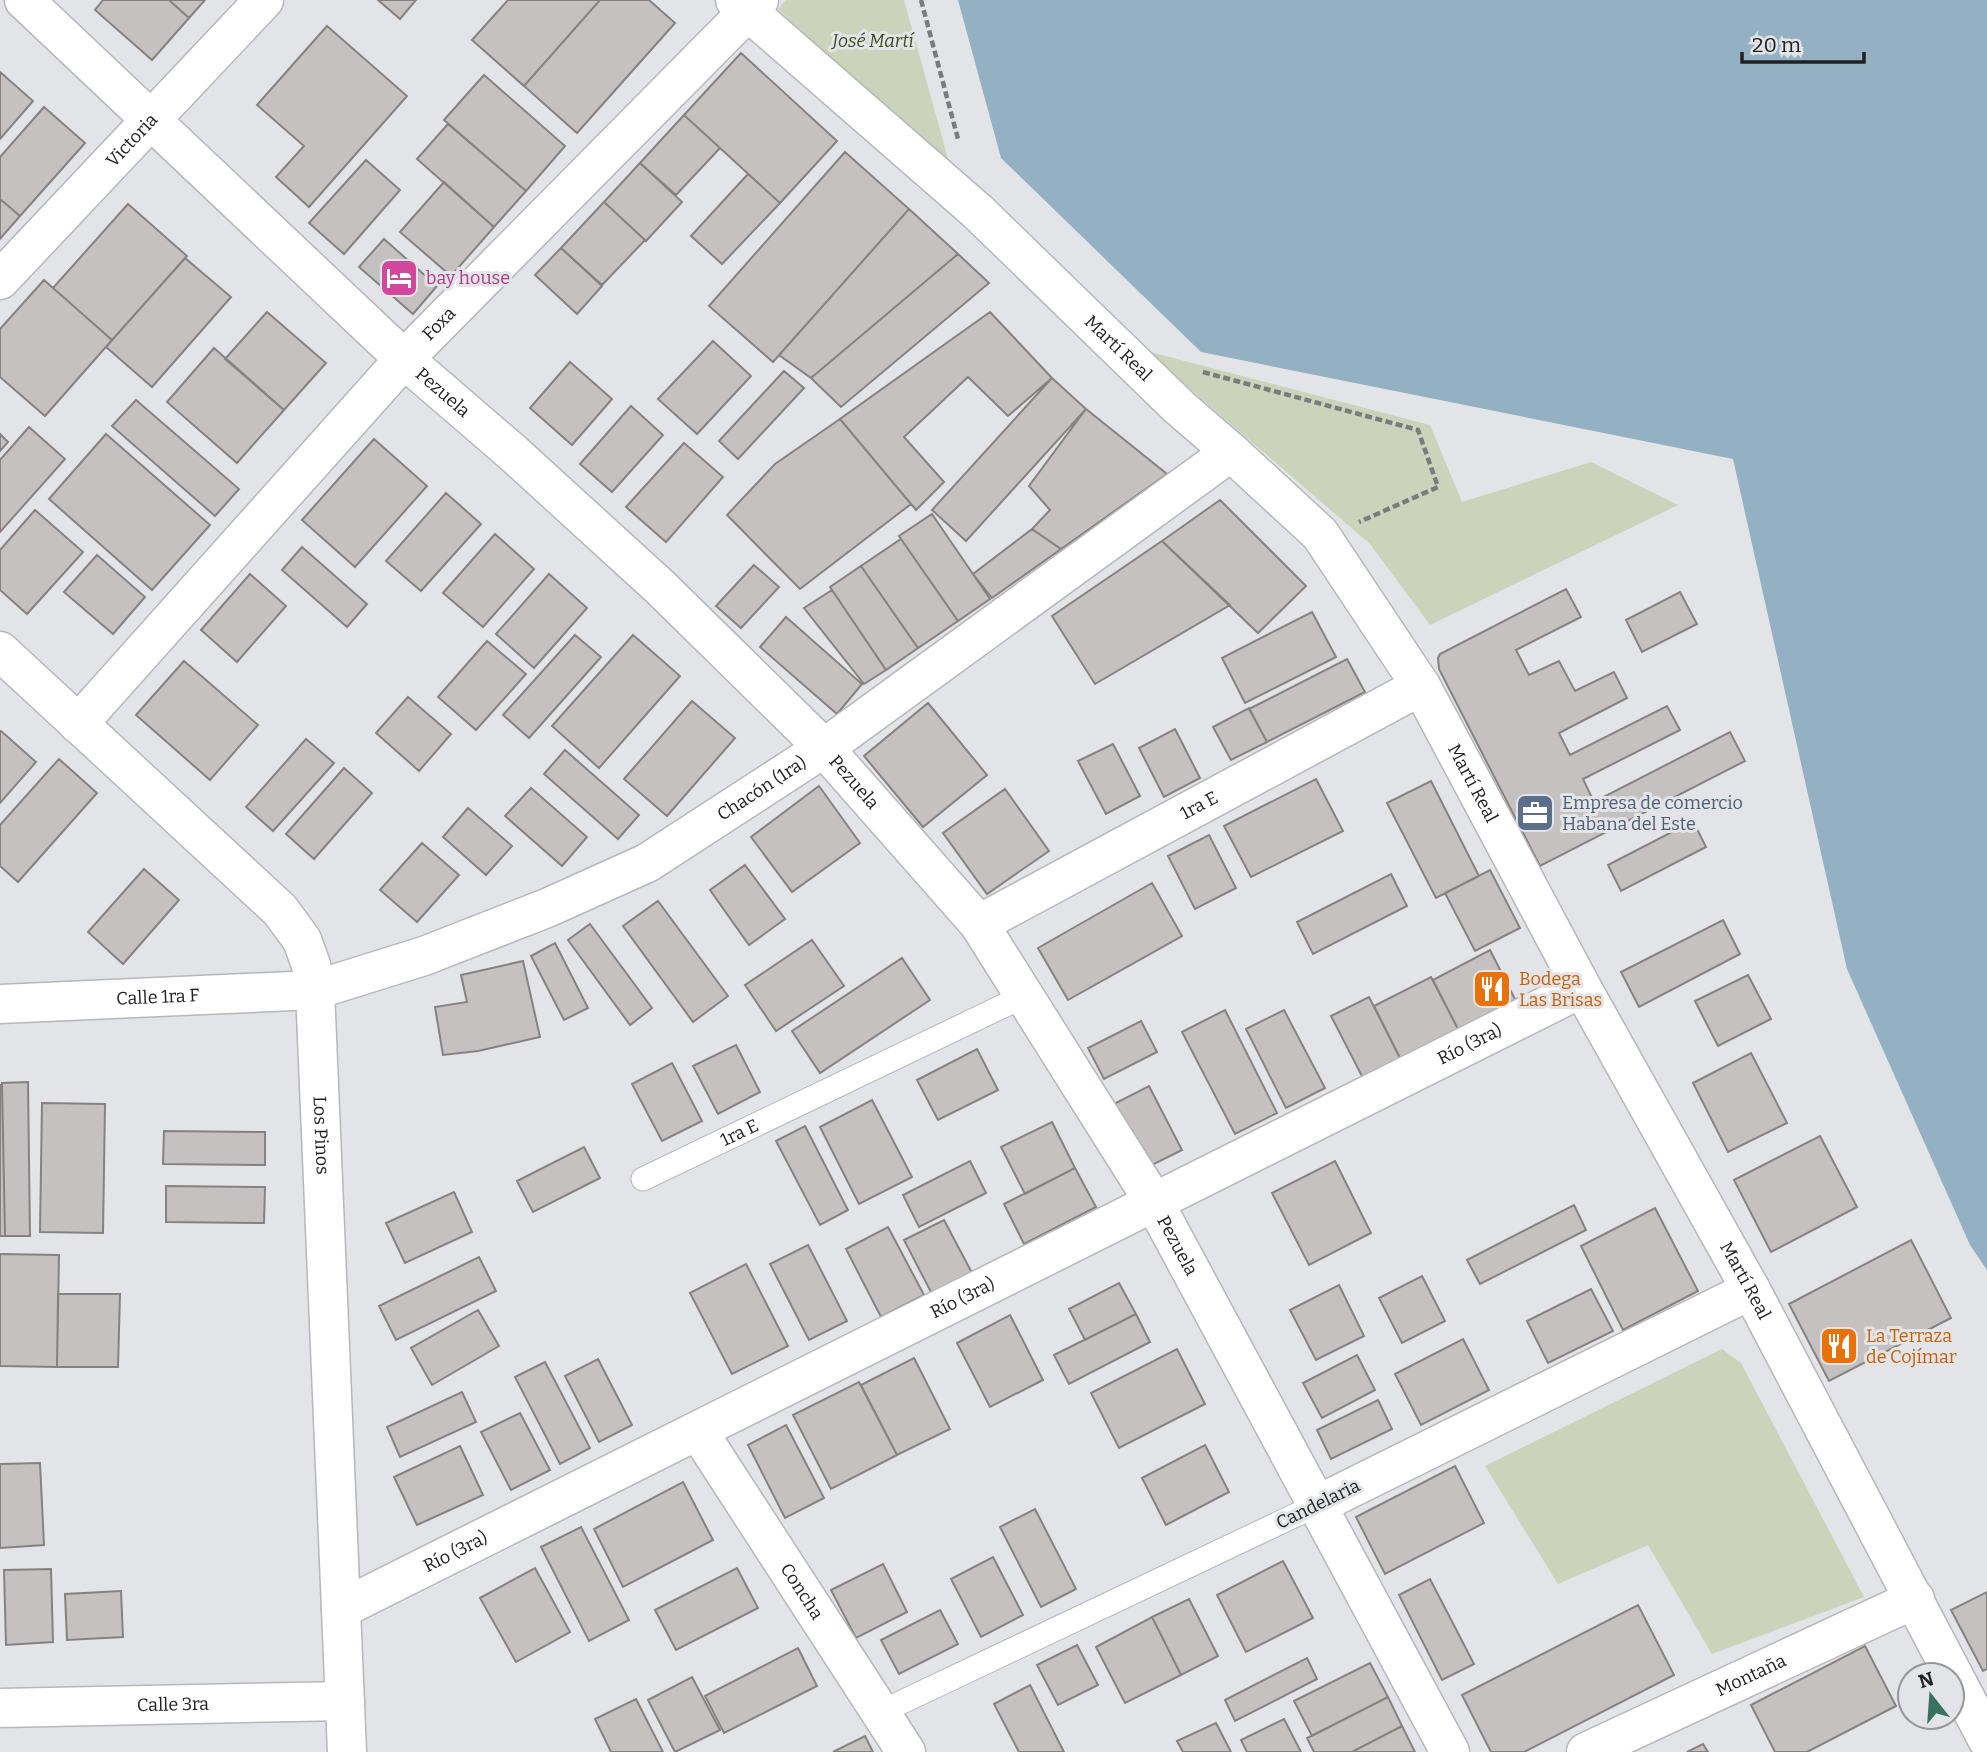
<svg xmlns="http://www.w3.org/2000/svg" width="1987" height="1752" font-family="Bitter,serif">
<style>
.green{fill:#cbd3bb}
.water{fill:#94b0c3}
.building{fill:#c5c1c0;stroke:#858281;stroke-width:2}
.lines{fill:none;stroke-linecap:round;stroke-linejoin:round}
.lane-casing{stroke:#b6b7ba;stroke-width:25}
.street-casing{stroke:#b6b7ba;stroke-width:41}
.secondary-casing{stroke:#b6b7ba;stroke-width:41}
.path{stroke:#7a7b7d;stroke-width:4.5;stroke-dasharray:7 3.5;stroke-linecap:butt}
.lane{stroke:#fff;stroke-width:23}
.street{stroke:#fff;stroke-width:38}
.secondary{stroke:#fff;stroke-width:38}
.labels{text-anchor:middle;stroke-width:6;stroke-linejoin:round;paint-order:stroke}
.park-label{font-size:18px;font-style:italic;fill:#3d4a1c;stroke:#e3e4e7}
.street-label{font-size:18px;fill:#212122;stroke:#e3e4e7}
.hotel-label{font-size:18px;fill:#b23c85;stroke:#e3e4e7;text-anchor:start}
.service-label{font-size:18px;fill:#4e5e75;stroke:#e3e4e7;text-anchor:start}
.food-label{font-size:18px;fill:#c56008;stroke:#e3e4e7;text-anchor:start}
</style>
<rect width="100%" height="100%" fill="#e3e4e7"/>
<path class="green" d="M786,0H904L952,173L778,9Z
M1146,351L1430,425L1462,502L1591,462L1678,505L1430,625L1370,544Z
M1722,1349L1741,1363L1864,1597L1712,1654L1648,1545L1558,1584L1485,1466Z"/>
<path class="water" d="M958,0H1987V1270L1970,1245L1847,969L1733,459L1201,352L1001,158Z"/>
<path class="building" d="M103,0H169L189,18L152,60L95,10Z
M169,0H205L189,18Z
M378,0H416L400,19Z
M508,0H600L524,86L472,40Z
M600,0H649L675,23L577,133L524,86Z
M327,26L407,96L309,207L276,177L304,146L257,105Z
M741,53L837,141L780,203L684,115Z
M0,72L33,101L0,139Z
M484,75L565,146L526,191L444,120Z
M44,107L85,143L20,216L0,199V157Z
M684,115L720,148L676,195L640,163Z
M448,124L526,191L494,227L417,159Z
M845,152L909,209L773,362L709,306Z
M366,160L400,190L344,254L309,223Z
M640,163L682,202L646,241L604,202Z
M748,174L780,203L722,264L691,236Z
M444,182L494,227L451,276L400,232Z
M0,199L20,216L0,239Z
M604,202L645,240L602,285L561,248Z
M128,204L187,256L112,340L53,288Z
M909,209L958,254L811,378L779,355Z
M384,239L437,286L413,314L359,267Z
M561,248L602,286L577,314L535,275Z
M958,254L989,283L841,407L811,378Z
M185,258L231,297L152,387L106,347Z
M44,280L112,340L45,416L0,377V329Z
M267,312L326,363L284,410L225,359Z
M990,312L1052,378L1008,416L968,377L904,437L944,482L916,510L840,419Z
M713,341L751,376L697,434L658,399Z
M214,348L284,410L237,463L167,402Z
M570,362L612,399L572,445L530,408Z
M784,371L804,388L738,459L719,441Z
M1052,378L1086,409L966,541L932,510Z
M136,400L239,489L215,516L112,426Z
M631,406L663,435L612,492L580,464Z
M1086,409L1167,474L1061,549L1032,529L1050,510L1029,486Z
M840,419L911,504L800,589L727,515L775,464Z
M29,427L65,459L0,532V460Z
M0,434L8,442L0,451Z
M106,434L210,525L152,590L49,499Z
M374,439L427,486L355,567L302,520Z
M684,443L723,477L666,542L626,507Z
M446,493L481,524L421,591L386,561Z
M1220,500L1306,586L1258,633L1162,541Z
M35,510L83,552L27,614L0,590V550Z
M932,514L990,599L958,621L899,536Z
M1032,529L1061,549L992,598L973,574Z
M495,534L534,569L483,627L443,593Z
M901,539L958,621L918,648L861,566Z
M1162,541L1230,605L1095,684L1052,616Z
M302,547L367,604L347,627L282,570Z
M97,555L145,597L113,634L64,592Z
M754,565L779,587L741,628L716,606Z
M861,566L918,648L886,670L830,587Z
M250,574L286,606L237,662L201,630Z
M549,574L587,608L534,668L496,634Z
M1566,589L1581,617L1516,650L1529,675L1559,661L1575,691L1614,672L1627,698L1559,733L1570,755L1667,706L1680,730L1583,779L1594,802L1730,732L1745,761L1540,866L1439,669L1438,658L1440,654Z
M832,590L886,670L864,684L804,608Z
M1680,592L1697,624L1642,652L1626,620Z
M1312,612L1336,657L1245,703L1222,658Z
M786,617L862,684L837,714L760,647Z
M575,635L601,657L529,738L503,715Z
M633,635L680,676L599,768L552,726Z
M487,641L526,674L476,730L438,697Z
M1347,659L1365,692L1267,742L1249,709Z
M184,661L258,725L210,780L136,715Z
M408,697L451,734L419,771L376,733Z
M692,701L735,738L667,816L624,779Z
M928,703L987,775L923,827L864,756Z
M1249,708L1267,742L1231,760L1213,727Z
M1175,729L1200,778L1164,797L1139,748Z
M1,731L36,762L0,803V732Z
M306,739L334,763L273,831L246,807Z
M1113,744L1140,796L1106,814L1078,761Z
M565,750L639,815L618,839L544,774Z
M59,759L97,793L18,882L0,866V825Z
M344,768L372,793L314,859L286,834Z
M1316,779L1343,831L1251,877L1224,826Z
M1431,781L1479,876L1436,898L1387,803Z
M819,786L860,843L792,892L751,837Z
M531,788L587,837L562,866L505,816Z
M1005,789L1049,851L987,894L943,833Z
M468,808L512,846L486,875L443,837Z
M1693,821L1706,847L1621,891L1608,865Z
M1209,835L1236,888L1195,909L1168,856Z
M422,843L459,875L417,922L380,890Z
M745,865L785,919L749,945L710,890Z
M144,869L179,900L123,964L88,932Z
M1490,870L1520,928L1475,951L1445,893Z
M1391,874L1407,906L1313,954L1297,922Z
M1152,883L1182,936L1068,1000L1038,948Z
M658,901L728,996L693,1022L623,926Z
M1723,920L1740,954L1639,1007L1621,972Z
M590,924L652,1008L630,1025L568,940Z
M812,940L844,986L776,1031L745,985Z
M555,943L588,1008L564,1020L531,956Z
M1490,950L1518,1005L1461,1035L1433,980Z
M902,958L930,1000L820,1073L792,1031Z
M523,961L540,1037L478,1051L443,1055L435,1007L467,1002L461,975Z
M1748,975L1771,1019L1718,1046L1695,1001Z
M1431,977L1461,1035L1403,1064L1374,1006Z
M1369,997L1403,1064L1366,1084L1331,1016Z
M1225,1010L1277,1113L1235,1134L1182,1032Z
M1284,1010L1325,1088L1286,1108L1246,1029Z
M1141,1021L1157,1052L1104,1079L1088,1048Z
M736,1045L760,1092L718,1114L693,1066Z
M977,1049L998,1090L938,1120L917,1080Z
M1751,1053L1787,1123L1728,1152L1693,1083Z
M672,1063L702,1121L662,1141L632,1084Z
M28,1082L30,1236H5L2,1083Z
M0,1085H2L5,1236H0Z
M1149,1086L1182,1150L1146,1168L1114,1104Z
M872,1100L912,1177L859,1204L820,1127Z
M42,1103L105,1104L103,1233L40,1232Z
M1052,1122L1075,1168L1025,1194L1001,1147Z
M805,1126L848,1210L820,1225L776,1141Z
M164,1131L265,1132V1165L163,1164Z
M1820,1136L1857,1207L1771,1252L1734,1180Z
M584,1147L600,1178L533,1212L517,1181Z
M970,1161L986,1193L919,1227L903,1195Z
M1335,1161L1371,1233L1309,1265L1272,1193Z
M1075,1168L1096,1207L1024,1244L1004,1204Z
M166,1186L265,1187L264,1223L166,1222Z
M454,1192L472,1232L405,1263L386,1223Z
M1574,1205L1586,1230L1480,1284L1467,1260Z
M1655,1208L1698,1291L1623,1330L1581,1246Z
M944,1220L972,1273L932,1294L904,1240Z
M888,1227L924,1295L881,1317L846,1249Z
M1911,1240L1951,1318L1829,1381L1789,1304Z
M808,1245L847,1321L809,1340L770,1264Z
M0,1254L59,1255L57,1367L0,1366Z
M479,1257L496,1291L396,1340L379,1306Z
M746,1264L788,1346L732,1374L690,1293Z
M1422,1276L1445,1321L1402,1343L1379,1298Z
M1119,1283L1136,1314L1085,1340L1069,1309Z
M1339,1285L1364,1336L1316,1360L1290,1310Z
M1591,1289L1613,1331L1548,1363L1527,1321Z
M58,1294H120L118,1367H57Z
M478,1310L499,1346L432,1385L411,1348Z
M1136,1314L1150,1342L1069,1384L1054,1355Z
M1010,1315L1043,1380L990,1407L957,1343Z
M1463,1339L1489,1390L1421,1425L1395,1374Z
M1177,1349L1205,1404L1119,1448L1091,1393Z
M1357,1355L1375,1390L1322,1418L1303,1383Z
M914,1358L950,1429L897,1455L861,1385Z
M598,1359L632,1425L599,1442L565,1376Z
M545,1362L590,1448L560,1464L515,1377Z
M859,1382L897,1455L831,1489L793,1415Z
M462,1392L476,1422L400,1457L387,1427Z
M1378,1400L1392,1429L1331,1459L1317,1430Z
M520,1413L550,1470L511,1490L481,1432Z
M786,1425L824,1498L785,1518L748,1445Z
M1205,1445L1229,1492L1166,1525L1142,1478Z
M460,1446L483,1495L417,1525L394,1477Z
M40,1463L44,1545L0,1548V1464Z
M1455,1466L1484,1523L1385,1574L1356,1517Z
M683,1482L713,1540L623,1587L594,1529Z
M1035,1509L1076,1589L1041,1607L1000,1527Z
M581,1527L629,1620L589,1641L541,1547Z
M993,1557L1023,1615L981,1637L951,1579Z
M1283,1561L1313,1618L1246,1652L1217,1595Z
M883,1564L907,1612L856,1638L831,1590Z
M535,1568L570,1632L516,1662L480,1598Z
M737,1568L758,1608L676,1650L655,1610Z
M51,1569L53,1642L6,1645L4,1570Z
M1430,1579L1474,1664L1442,1680L1399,1595Z
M121,1591L123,1637L67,1640L65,1594Z
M1987,1592V1669L1983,1671L1951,1610Z
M1189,1599L1218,1656L1181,1675L1152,1617Z
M1638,1605L1674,1675L1524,1752H1491L1462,1695Z
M940,1610L958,1644L899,1674L881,1640Z
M1152,1617L1181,1675L1125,1703L1096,1647Z
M1077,1645L1098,1685L1058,1705L1037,1665Z
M1865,1646L1896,1706L1807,1752H1775L1751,1705Z
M798,1648L817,1686L724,1733L705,1696Z
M1307,1658L1317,1679L1235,1721L1225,1700Z
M1370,1663L1388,1697L1312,1736L1294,1701Z
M692,1677L720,1730L675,1752L648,1700Z
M1030,1685L1064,1752H1019L994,1704Z
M1388,1697L1402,1726L1352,1752H1314L1307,1738Z
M636,1699L663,1752H611L595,1719Z
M1284,1719L1301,1752H1247L1241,1740Z
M1216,1723L1231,1752H1183L1177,1741Z
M1402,1726L1415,1752H1352Z
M865,1736L873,1752H833Z
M1703,1744L1708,1752H1687Z"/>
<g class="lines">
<defs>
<g id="lane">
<path id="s1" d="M643,1179L1024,996"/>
<path d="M881,1712L1317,1505"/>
</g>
<g id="street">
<path id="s2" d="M78,724L404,359L759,0"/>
<path id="s3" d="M979,924L1421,686"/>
<path id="s4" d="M0,1004L315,990L424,956L547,908L647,863L824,748L1231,452"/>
<path id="s5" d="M698,1431L906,1752"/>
<path d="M1317,1505L1751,1290"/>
<path id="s6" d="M341,1609L1582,988"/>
<path id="s7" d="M0,1708L345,1701"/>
<path id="s8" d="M1586,1752L1915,1599"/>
</g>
<g id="secondary">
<path id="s9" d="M24,0L404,359L512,452L660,587L824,748L979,924L1154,1202L1450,1752"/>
<path id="s10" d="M735,0L977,211L1179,407L1231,452L1320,534L1421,686L1582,988L1751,1290L1987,1739"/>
<path id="s11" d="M0,280L264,0"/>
<path id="s12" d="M0,651L280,910L302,940L311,965L315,990L347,1752"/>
</g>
</defs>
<use href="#lane" class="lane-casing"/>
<use href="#street" class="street-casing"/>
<use href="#secondary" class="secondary-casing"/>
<path class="path" d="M921,0L958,139
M1203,372L1418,430L1438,487L1359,522"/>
<use href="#lane" class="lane"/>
<use href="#street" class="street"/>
<use href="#secondary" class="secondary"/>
</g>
<defs>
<symbol id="hotel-square" viewBox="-11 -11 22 22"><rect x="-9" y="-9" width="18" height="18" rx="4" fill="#d1479c" stroke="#e3e4e7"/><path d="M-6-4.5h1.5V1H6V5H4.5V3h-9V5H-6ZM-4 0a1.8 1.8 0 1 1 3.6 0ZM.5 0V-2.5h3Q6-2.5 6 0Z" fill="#fff"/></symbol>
<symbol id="office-square" viewBox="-11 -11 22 22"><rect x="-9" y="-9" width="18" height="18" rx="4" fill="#5c6f8a" stroke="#e3e4e7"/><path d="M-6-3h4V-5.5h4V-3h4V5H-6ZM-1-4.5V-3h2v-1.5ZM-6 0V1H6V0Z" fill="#fff"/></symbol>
<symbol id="restaurant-square" viewBox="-11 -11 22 22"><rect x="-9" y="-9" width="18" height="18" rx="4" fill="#e8710a" stroke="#e3e4e7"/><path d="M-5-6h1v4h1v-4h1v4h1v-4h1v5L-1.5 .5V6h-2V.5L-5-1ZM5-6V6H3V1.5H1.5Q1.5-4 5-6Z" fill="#fff"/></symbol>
</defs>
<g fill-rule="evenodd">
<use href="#hotel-square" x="377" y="256" width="44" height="44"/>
<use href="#office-square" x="1513" y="791" width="44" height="44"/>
<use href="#restaurant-square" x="1470" y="967" width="44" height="44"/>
<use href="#restaurant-square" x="1817" y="1324" width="44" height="44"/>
</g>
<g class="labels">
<g class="park-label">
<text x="873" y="47">José Martí</text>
</g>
<g class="street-label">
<text dy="6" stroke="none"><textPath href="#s11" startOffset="192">Victoria</textPath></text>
<text dy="6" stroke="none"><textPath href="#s2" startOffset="539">Foxa</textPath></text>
<text dy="6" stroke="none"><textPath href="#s10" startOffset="518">Martí Real</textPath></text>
<text dy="6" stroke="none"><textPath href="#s9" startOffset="574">Pezuela</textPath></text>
<text dy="6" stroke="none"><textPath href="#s9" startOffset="1141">Pezuela</textPath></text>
<text dy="6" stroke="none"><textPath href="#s10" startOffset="1085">Martí Real</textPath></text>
<text dy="6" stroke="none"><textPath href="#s4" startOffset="808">Chacón (1ra)</textPath></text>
<text dy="6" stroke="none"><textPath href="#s3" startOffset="250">1ra E</textPath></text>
<text dy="6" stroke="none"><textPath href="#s4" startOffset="158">Calle 1ra F</textPath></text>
<text dy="6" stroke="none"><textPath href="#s6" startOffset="1262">Río (3ra)</textPath></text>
<text dy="6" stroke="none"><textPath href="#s1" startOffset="107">1ra E</textPath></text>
<text dy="6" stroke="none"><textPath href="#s12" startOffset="616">Los Pinos</textPath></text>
<text dy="6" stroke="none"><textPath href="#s9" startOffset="1708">Pezuela</textPath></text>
<text dy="6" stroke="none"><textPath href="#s10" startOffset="1652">Martí Real</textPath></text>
<text dy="6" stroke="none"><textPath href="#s6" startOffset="695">Río (3ra)</textPath></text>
<text transform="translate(1318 1504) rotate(-26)" y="6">Candelaria</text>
<text dy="6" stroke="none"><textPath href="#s6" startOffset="128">Río (3ra)</textPath></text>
<text dy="6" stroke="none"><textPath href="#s5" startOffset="191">Concha</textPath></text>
<text dy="6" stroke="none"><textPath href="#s8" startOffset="182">Montaña</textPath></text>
<text dy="6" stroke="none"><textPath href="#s7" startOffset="173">Calle 3ra</textPath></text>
</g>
<g class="hotel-label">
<text x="426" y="284">bay house</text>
</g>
<g class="service-label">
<text x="1562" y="809">Empresa de comercio<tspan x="1562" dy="21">Habana del Este</tspan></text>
</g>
<g class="food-label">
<text x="1519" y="985">Bodega<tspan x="1519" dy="21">Las Brisas</tspan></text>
<text x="1866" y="1342">La Terraza<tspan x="1866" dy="21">de Cojímar</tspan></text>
</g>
</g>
<g transform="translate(1931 1696) rotate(343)"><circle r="33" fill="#e3e4e7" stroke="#959698" stroke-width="2"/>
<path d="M0-5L12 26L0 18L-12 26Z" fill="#36725d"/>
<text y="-10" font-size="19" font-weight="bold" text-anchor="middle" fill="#212122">N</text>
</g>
<path d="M1742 52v10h122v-10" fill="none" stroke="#212122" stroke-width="3.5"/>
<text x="1752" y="52" font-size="21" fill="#212122" stroke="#e3e4e7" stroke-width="5" paint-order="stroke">20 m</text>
</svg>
